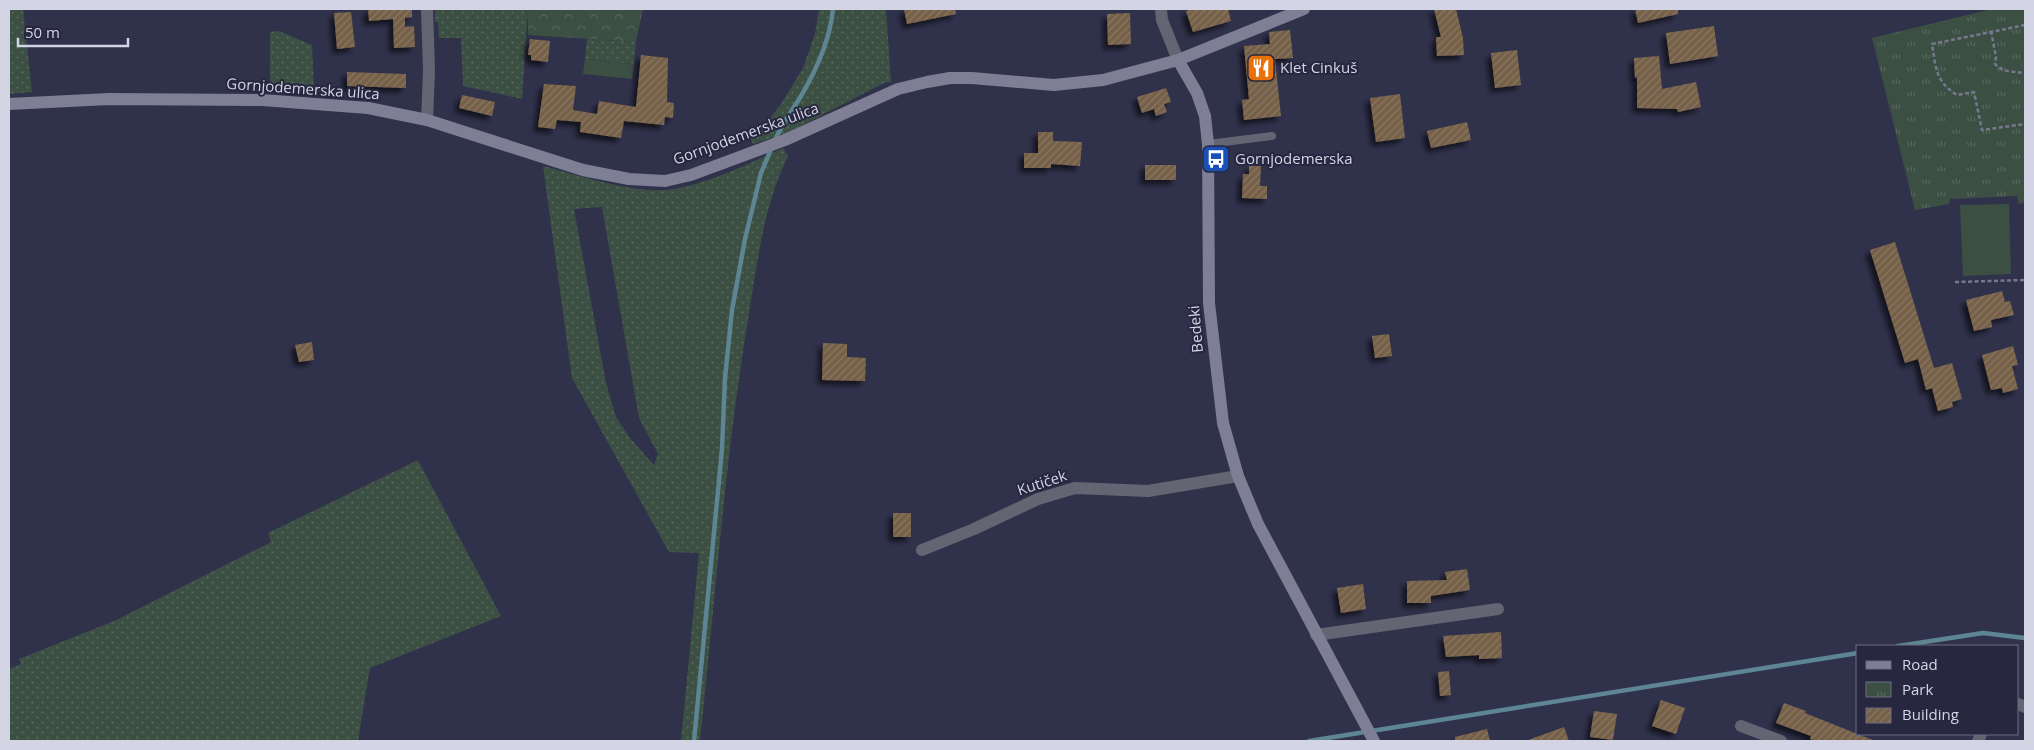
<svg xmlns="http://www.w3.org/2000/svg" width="2034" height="750" font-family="'Open Sans',sans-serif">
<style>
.grass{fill:url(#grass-dots);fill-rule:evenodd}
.forest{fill:url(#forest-crowns)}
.park{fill:url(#park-tufts)}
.garden{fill:#3c4f43}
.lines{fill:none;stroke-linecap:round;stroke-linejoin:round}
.stream{stroke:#5d8593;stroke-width:4.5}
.building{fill:url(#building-hatch);filter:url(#shadow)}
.path{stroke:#77788e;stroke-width:2.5;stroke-dasharray:4 2.5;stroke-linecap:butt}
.lane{stroke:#646472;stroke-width:8}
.street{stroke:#646472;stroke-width:12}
.secondary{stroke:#7e7f95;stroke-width:12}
.labels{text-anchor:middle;stroke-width:4;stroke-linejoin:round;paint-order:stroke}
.poi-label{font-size:15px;fill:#d3d4e4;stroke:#272740;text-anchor:start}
.street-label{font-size:15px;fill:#d3d4e4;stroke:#272740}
</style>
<defs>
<pattern id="grass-dots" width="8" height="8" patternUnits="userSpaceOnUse" patternTransform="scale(1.25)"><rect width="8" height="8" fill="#3c4f43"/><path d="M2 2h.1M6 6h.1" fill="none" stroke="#57675e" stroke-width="1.8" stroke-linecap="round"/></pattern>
<pattern id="forest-crowns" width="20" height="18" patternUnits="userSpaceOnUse" patternTransform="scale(1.25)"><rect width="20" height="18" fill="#3c4f43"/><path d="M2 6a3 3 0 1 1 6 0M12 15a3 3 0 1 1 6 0" fill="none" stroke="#57675e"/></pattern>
<pattern id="park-tufts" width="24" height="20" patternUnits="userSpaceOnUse" patternTransform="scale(1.25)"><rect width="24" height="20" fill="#3c4f43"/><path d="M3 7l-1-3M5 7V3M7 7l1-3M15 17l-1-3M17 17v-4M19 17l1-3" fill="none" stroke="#57675e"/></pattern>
<pattern id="building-hatch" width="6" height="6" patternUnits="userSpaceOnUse" patternTransform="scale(1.25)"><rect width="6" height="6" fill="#766148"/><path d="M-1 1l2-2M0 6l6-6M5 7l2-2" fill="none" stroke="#897762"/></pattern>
<filter id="shadow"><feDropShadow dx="-4.5" dy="4.5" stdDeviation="2.5" flood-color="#0009"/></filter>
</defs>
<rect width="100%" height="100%" fill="#30314b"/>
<path class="grass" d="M9,9H23L32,92L9,94Z
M435,9H528L522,99L463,86L461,38H439L438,22H435Z
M819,9H886L891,82L884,83L785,134L753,144L748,133L763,127L781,104L803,68L815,34Z
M279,31L312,45L314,94L270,92V32Z
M587,39L636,42L634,64L585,59Z
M783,148L788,156C763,207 757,265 748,320C725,459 715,602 700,741H681L699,553L669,552L572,378L543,166C578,175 613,187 648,190C689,194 747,164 783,148ZM602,207L639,418L658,454L654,465L630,438L616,417L606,383L574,209Z
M418,460L501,616L370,668L358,741H9V669L21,664L19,659L114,621L271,542L268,533Z"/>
<path class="forest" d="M528,9H643L636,42L528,35Z"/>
<path class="park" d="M1992,9H2025V202L2019,204L2017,196L1950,199L1949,204L1915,210L1872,38Z"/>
<path class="garden" d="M585,59L634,64L632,79L583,74Z
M2009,204L2011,274L1963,276L1960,205Z"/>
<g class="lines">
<path class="stream" d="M775,140C782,124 792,111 801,96C817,69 830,40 833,9
M1898,646L1983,633L2025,638
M694,741L722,449L725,378L732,310L745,239L761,173L772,147
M1309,741L1858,653"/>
</g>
<path class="building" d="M368,9H412V17L405,18V27L414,26L415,47L394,48L393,19L369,21Z
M904,9H955L956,14L907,24Z
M1194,9H1228L1231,21L1193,32L1186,11Z
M1434,9H1456L1463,38L1464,55L1437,56L1436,37H1441Z
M1635,9H1678V14L1638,23Z
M351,12L355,47L337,49L334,13Z
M1130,13L1131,44L1108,45L1107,14Z
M1714,26L1718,56L1670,64L1666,33Z
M1290,30L1293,58L1275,59L1281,116L1244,120L1242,100L1249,99L1244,46L1270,44L1269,32Z
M530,39L550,41L548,62L531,60V55H528Z
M1517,50L1521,85L1495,88L1491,53Z
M641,55L668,58L667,102L674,103L673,118L665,117L664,125L624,121L621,138L580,132L581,122L557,120L555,129L538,127L544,84L576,86L573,110L597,114L599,101L636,107Z
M1659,56L1662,89L1696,82L1701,107L1678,112L1677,109L1637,108V77L1635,78L1634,58Z
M347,72L406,74V88L347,86Z
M1166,88L1171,102L1164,104L1167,112L1156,116L1154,109L1142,113L1137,97Z
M1400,94L1405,138L1376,142L1370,98Z
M462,95L495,102L492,116L459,108Z
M1467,122L1471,140L1431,148L1427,131Z
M1038,132H1053V141L1082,142L1080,166L1051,164V168H1024V153H1038Z
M1145,165H1176V180H1145Z
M1249,166H1261L1260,186H1267V199L1242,198L1243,174H1249Z
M1895,242L1934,368L1952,363L1962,399L1952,402L1953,407L1938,411L1932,388L1926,390L1918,359L1905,363L1870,250Z
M2002,291L2005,302L2010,301L2014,315L1991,320L1992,327L1974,331L1966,300Z
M1389,334L1392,356L1375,358L1372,336Z
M312,342L314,360L299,362L295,345Z
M823,343L847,344V357L866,358L865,381L822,380Z
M2013,346L2018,365L2012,366L2018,389L2003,393L2002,388L1991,390L1982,355Z
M893,513H911V537H893Z
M1467,569L1470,590L1431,596V603H1407V581L1447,580L1445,572Z
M1363,584L1366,609L1341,613L1337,588Z
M1501,632L1502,658L1479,659V655L1446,657L1443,636Z
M1449,671L1451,695L1440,696L1438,672Z
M1661,700L1685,708L1676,734L1652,726Z
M1784,703L1806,711L1805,713L1875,741H1817L1810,739L1811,736L1776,723Z
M1594,711L1617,714L1613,740L1590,737Z
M1564,727L1569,741H1528V740Z
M1487,729L1490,741H1455V737Z"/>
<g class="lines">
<path class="path" d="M2025,25L1932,44C1936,68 1935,81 1957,95L1974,92L1982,130L2025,124
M1991,31L1996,57L1995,64C2004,74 2014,70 2025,74
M1955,282L2025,280"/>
<path class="lane" d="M1208,144L1272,136"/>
<path class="street" d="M427,9L429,71L427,120
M1161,9L1162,20L1178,60
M922,550L974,529L1038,499L1075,488L1148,491L1238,476
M1316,635L1498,609
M2018,704L2025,707
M1741,726L1781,741
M1978,741L1981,734"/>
<path class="secondary" d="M1178,60L1197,93L1205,116L1208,144L1209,303L1223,423L1238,476L1258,524L1374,741
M9,104L109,99L262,100L368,108L427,120L583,170L629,179L665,181L691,175L785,140L898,89L927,82L950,78H972L1054,85L1103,80L1178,60L1304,9"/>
</g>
<defs>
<symbol id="restaurant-square" viewBox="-11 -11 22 22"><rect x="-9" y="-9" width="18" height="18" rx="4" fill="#e8710a" stroke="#272740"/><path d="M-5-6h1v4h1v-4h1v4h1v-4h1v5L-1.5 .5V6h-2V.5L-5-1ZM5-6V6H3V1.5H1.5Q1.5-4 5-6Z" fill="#fff"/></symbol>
<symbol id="bus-square" viewBox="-11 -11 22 22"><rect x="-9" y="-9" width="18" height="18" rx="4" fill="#1a4fb4" stroke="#272740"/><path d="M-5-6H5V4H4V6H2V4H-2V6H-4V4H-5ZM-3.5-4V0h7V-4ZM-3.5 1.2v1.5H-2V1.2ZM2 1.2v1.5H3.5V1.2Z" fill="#fff"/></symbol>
</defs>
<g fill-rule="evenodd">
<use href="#restaurant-square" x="1245" y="52" width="32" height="32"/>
<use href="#bus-square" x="1200" y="143" width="32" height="32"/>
</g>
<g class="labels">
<g class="poi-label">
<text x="1280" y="73">Klet Cinkuš</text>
<text x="1235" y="164">Gornjodemerska</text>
</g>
<g class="street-label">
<text transform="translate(303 89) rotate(4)" y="5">Gornjodemerska ulica</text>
<text transform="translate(746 134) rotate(-20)" y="5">Gornjodemerska ulica</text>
<text transform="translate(1196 329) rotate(-95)" y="5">Bedeki</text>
<text transform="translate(1042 483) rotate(-18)" y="5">Kutiček</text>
</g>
</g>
<rect width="2034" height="750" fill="none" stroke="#d3d4e4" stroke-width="20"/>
<rect x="1856" y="645" width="162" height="90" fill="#272740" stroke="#6c6c82"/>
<rect x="1866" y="661" width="25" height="8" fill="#7e7f95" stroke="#6c6c82"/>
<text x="1902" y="670" font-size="15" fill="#d3d4e4">Road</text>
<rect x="1866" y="682" width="25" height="15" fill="url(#park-tufts)" stroke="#6c6c82"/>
<text x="1902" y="695" font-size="15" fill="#d3d4e4">Park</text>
<rect x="1866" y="708" width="25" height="15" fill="url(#building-hatch)" stroke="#6c6c82"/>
<text x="1902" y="720" font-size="15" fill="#d3d4e4">Building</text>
<path d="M18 38v8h110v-8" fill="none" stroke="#d3d4e4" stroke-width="2.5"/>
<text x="25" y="38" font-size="15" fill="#d3d4e4" stroke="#272740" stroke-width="4" paint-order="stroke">50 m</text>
</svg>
